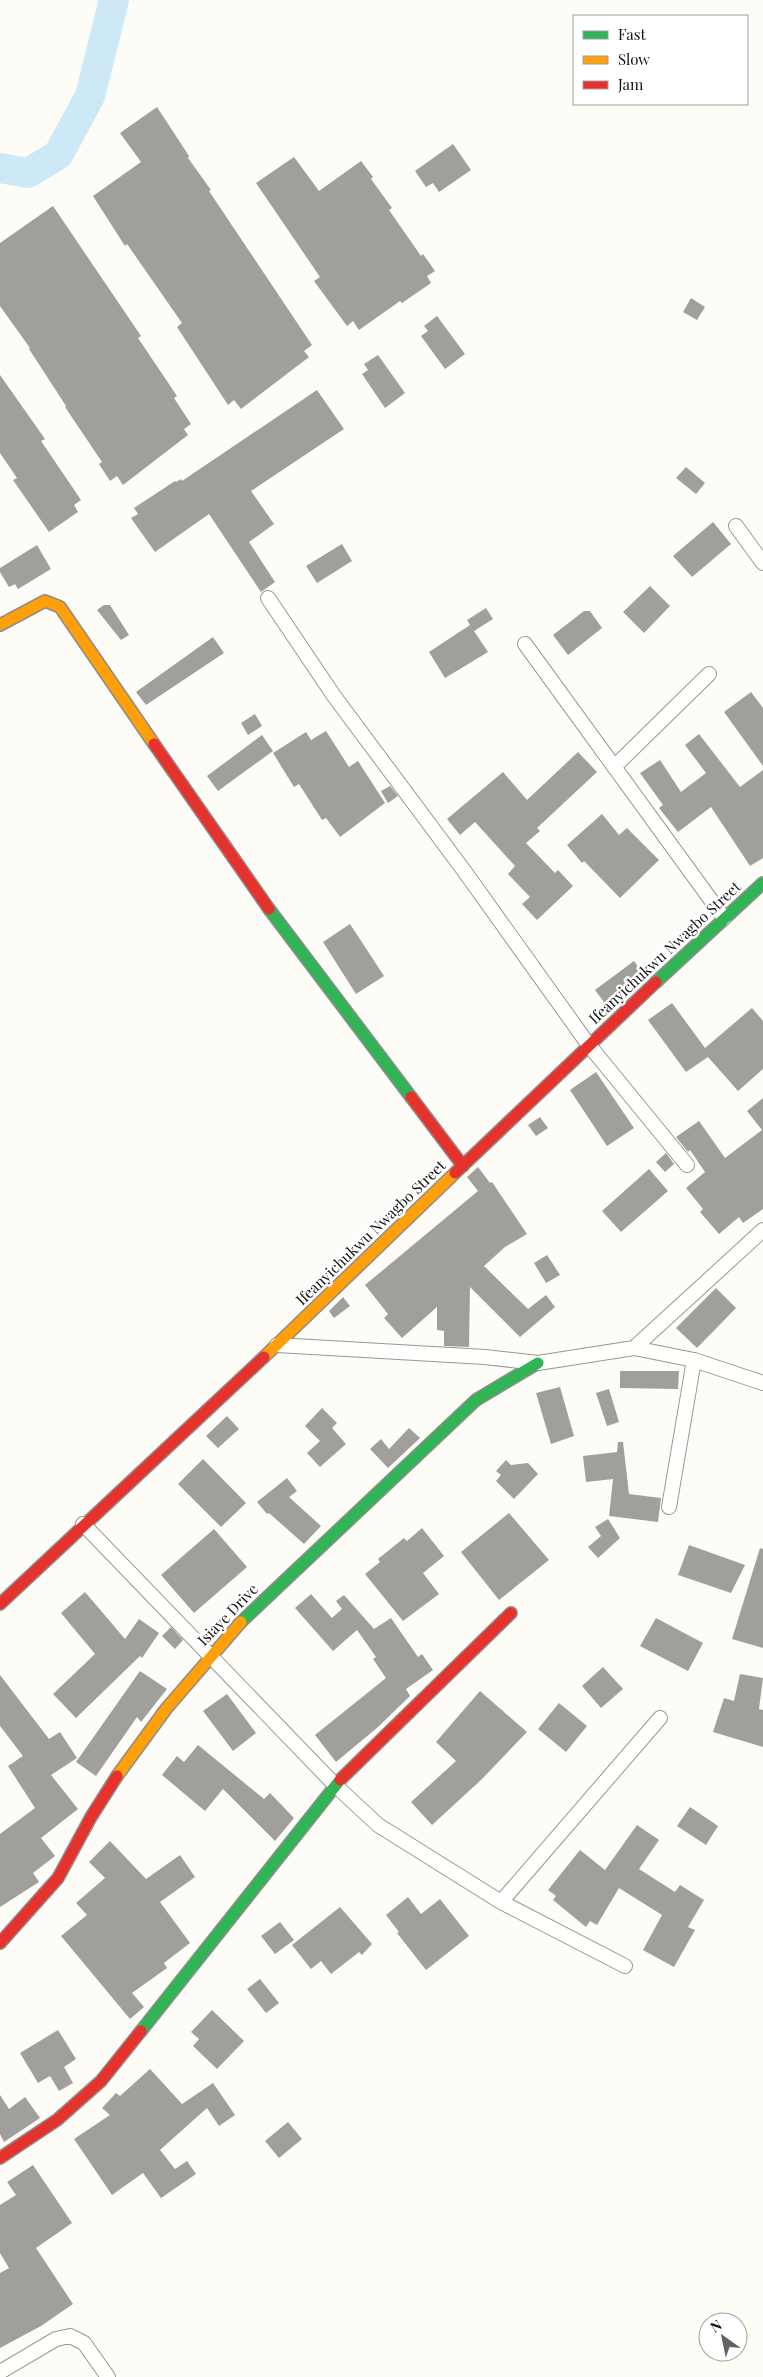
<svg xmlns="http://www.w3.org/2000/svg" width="763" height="2377" font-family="'Playfair Display',serif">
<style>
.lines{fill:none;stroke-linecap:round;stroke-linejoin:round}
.river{stroke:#cde8f7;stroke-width:30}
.building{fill:#a19f9c}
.street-casing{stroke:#979795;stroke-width:16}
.fast-casing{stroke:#8e8d8b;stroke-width:14}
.slow-casing{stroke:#8e8d8b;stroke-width:14}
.jam-casing{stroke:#8e8d8b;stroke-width:14}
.street{stroke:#fffffe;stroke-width:14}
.fast{stroke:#30b455;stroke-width:11}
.slow{stroke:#ff9f0a;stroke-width:11}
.jam{stroke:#e5322d;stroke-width:11}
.labels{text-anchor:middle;stroke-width:5;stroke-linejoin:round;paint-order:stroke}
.street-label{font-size:15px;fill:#111;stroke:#fff}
</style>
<rect width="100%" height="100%" fill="#fdfcf7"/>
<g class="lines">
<path class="river" d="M0,168L28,173L58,155L90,96L114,0"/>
</g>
<path class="building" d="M157,107L189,156L188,158L211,190L209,191L312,345L304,351L309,357L241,409L234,400L228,405L177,327L182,323L127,244L125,246L93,196L141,162L120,133Z
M453,144L471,170L439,192L433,183L426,187L415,171Z
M294,157L319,191L361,161L373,177L371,179L392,208L389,210L421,256L423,254L435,271L427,276L431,283L402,303L400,301L359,330L353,321L347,326L314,281L320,277L256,183Z
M53,206L141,336L138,338L177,396L174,398L191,424L184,429L188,435L123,485L117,476L110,481L99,464L102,462L65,407L66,406L29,349L30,348L0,306V243Z
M691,298L705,307L697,320L683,312Z
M437,316L465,354L445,369L421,336L428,331L424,326Z
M378,355L405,393L385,408L362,374L368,370L364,364Z
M0,375L45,439L41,441L81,500L74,505L78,512L49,532L13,480L17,478L0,453Z
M317,390L344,429L251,491L274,524L249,542L275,582L261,592L209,514L155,552L131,518L138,514L134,508L175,481L176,482L181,479L182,481Z
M686,467L705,483L696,494L676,478Z
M713,522L731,544L692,577L673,556Z
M342,544L352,561L317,583L306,566Z
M37,545L51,569L18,589L15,584L9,587L0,572V568Z
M650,586L670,606L644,633L623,612Z
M104,605H110L129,635L121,640L97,610Z
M486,608L493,619L474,631L488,652L445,678L429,652L470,625L467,620Z
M584,611H590L602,628L568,655L553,635Z
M213,637L224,653L146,705L136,692Z
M751,692L763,708V766L724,712Z
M255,714L262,726L248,735L241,723Z
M326,731L349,767L358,761L385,803L340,837L326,818L322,820L299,784L294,787L273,753L306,732L311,740Z
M699,734L740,787L763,770V858L750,866L711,807L678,832L659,808L663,805L640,773L660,760L681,792L706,773L685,745Z
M262,735L273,751L218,791L207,776Z
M578,752L597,772L537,828L540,831L526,843L555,873L558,870L573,886L537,920L522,904L530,897L508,874L515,866L475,822L460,835L447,819L503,772L527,800Z
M390,786L398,796L388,803L381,791Z
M602,814L619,835L627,828L659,860L620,898L584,861L582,863L567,845Z
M350,924L384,976L356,994L323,942Z
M634,961L645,976L609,1009L595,990Z
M672,1003L705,1048L752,1008L763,1021V1069L738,1091L708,1057L686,1072L648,1020Z
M596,1072L634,1128L607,1146L570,1090Z
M763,1098V1209L743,1223L739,1217L719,1234L700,1212L703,1209L686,1188L705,1172L690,1150L688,1152L676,1137L699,1121L725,1158L762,1130L747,1111Z
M540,1117L548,1128L536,1136L528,1125Z
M666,1153L674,1164L665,1172L656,1162Z
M478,1167L490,1183L492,1182L527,1234L505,1247L484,1266L528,1309L546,1295L555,1307L520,1337L470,1287L469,1347L444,1346V1331L437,1330V1307L402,1338L384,1318L388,1314L365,1285L478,1191L467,1177Z
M649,1169L668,1191L621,1232L602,1211Z
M547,1255L560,1275L546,1283L534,1263Z
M716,1288L736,1308L697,1348L676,1328Z
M343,1297L350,1306L334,1318L329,1311Z
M620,1371H679L678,1389L620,1388Z
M560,1387L574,1436L551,1444L536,1393Z
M609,1389L619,1422L607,1426L596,1393Z
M322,1408L337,1423L332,1428L346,1444L320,1467L307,1453L320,1441L305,1426Z
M227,1416L239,1429L218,1448L206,1436Z
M409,1428L420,1438L388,1468L370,1449L381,1439L389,1449Z
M618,1442H623L629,1494L661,1498L658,1522L609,1516L613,1479L586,1482L583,1456L617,1452Z
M203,1459L246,1503L221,1527L178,1484Z
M506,1460L511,1465L528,1463L538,1474L514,1499L496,1481L501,1475L496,1471Z
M287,1478L297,1491L289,1497L321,1526L304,1544L269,1513L267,1514L257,1502Z
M509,1513L549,1560L499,1600L461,1552Z
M608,1519L620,1538L598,1558L588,1547L601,1536L595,1527Z
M422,1528L444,1556L423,1573L439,1594L403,1621L365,1574L380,1562L378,1559L404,1538L407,1541Z
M214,1529L247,1567L194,1613L161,1575Z
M689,1545L745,1565L731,1593L678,1575Z
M760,1548L763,1549V1648L732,1639Z
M85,1592L125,1639L139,1619L159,1633L142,1658L140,1656L76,1718L53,1694L95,1654L61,1613Z
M311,1594L332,1618L342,1609L336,1601L344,1595L374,1629L391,1618L418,1657L422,1654L433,1670L406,1689L410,1696L378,1727L336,1762L315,1735L386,1678L373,1659L376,1657L357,1630L333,1651L295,1608Z
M656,1618L703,1643L688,1671L640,1646Z
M171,1627L183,1640L175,1649L162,1636Z
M603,1667L623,1689L601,1708L582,1686Z
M140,1671L167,1689L141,1722L137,1717L96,1776L76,1762Z
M740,1674L763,1678L759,1709L763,1710V1747L713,1732L724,1698L734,1701Z
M0,1675L49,1739L60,1732L77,1758L51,1775L78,1809L41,1838L55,1856L33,1873L39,1882L0,1907V1834L35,1808L8,1766L23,1756L0,1726Z
M480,1691L527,1732L482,1779L432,1825L411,1802L456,1761L436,1742Z
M227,1694L256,1733L233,1751L203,1711Z
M559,1703L587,1726L566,1752L538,1729Z
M198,1745L264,1799L270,1793L294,1818L275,1841L223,1789L205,1811L162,1775L177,1756L184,1762Z
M690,1807L718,1826L706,1845L677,1826Z
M637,1825L659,1840L639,1869L675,1892L680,1885L704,1900L688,1927L695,1930L674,1967L643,1950L662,1915L619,1888L597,1925L590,1921L586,1927L553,1900L556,1896L548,1890L580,1850L605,1870Z
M110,1841L146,1879L180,1855L195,1877L160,1902L190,1943L164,1963L167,1968L132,1993L144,2007L130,2019L61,1936L87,1915L76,1903L105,1878L89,1862Z
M408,1897L421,1914L440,1899L469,1936L426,1970L397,1933L399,1932L386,1915Z
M340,1907L372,1944L362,1955L359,1952L331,1974L321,1961L311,1969L292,1945Z
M280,1922L294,1940L275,1954L261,1936Z
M260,1979L279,2003L266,2013L247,1989Z
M212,2010L244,2041L217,2069L193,2046L199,2039L191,2032Z
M58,2030L76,2059L64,2067L73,2083L59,2091L50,2076L38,2083L20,2053Z
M150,2069L182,2104L213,2083L235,2115L219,2126L207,2108L160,2150L175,2169L187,2161L196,2174L161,2198L143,2173L112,2195L74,2139L110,2115L102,2108L116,2093L120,2096Z
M0,2095L9,2109L25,2097L40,2118L4,2142L0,2134Z
M288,2122L302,2139L279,2158L265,2141Z
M33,2165L72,2223L36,2248L73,2304L41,2326L0,2348V2273L9,2268L0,2253V2205L16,2195L7,2182Z"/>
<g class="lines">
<defs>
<path id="street" d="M736,526L763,563
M268,598L334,696L465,872L588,1044L687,1165
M525,644L724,918
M614,767L709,674
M277,1345L485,1357L538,1363L634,1348L694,1360L763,1383
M634,1348L763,1230
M669,1507L694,1360
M83,1524L335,1785L378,1825L501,1902L625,1966
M501,1902L660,1718
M0,2372L56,2339L70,2336L84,2343L108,2377"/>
<path id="fast" d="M269,909L411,1097
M656,982L763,883
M241,1622L476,1400L538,1363
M141,2031L340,1780"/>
<path id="slow" d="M0,625L45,601L60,607L154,744
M264,1357L455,1173
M117,1776L166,1709L241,1622"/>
<path id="jam" d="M154,744L269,909
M411,1097L463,1166
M455,1173L656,982
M0,1604L264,1357
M340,1780L511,1613
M0,1943L58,1878L91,1817L117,1776
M0,2158L57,2120L101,2081L141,2031"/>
</defs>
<use href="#street" class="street-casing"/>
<use href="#fast" class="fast-casing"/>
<use href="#slow" class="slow-casing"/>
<use href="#jam" class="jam-casing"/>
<use href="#street" class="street"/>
<use href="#fast" class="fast"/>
<use href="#slow" class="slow"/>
<use href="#jam" class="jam"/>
</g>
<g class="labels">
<g class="street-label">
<text transform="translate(665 953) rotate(-43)" y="5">Ifeanyichukwu Nwagbo Street</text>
<text transform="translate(371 1233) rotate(-44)" y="5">Ifeanyichukwu Nwagbo Street</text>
<text transform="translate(228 1615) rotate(-46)" y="5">Isiaye Drive</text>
</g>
</g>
<rect x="573" y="15" width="175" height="90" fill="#ffffff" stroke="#a0a0a0"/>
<rect x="583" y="31" width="25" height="8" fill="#30b455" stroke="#a0a0a0"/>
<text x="618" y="40" font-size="15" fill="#111111">Fast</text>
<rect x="583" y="56" width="25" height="8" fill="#ff9f0a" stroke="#a0a0a0"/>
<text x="618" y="65" font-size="15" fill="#111111">Slow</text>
<rect x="583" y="81" width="25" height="8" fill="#e5322d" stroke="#a0a0a0"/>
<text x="618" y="90" font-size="15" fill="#111111">Jam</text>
<g transform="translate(723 2337) rotate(327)"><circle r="24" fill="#ffffff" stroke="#a0a0a0"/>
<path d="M0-4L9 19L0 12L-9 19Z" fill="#646362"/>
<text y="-8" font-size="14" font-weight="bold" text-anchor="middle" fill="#111111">N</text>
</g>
</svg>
